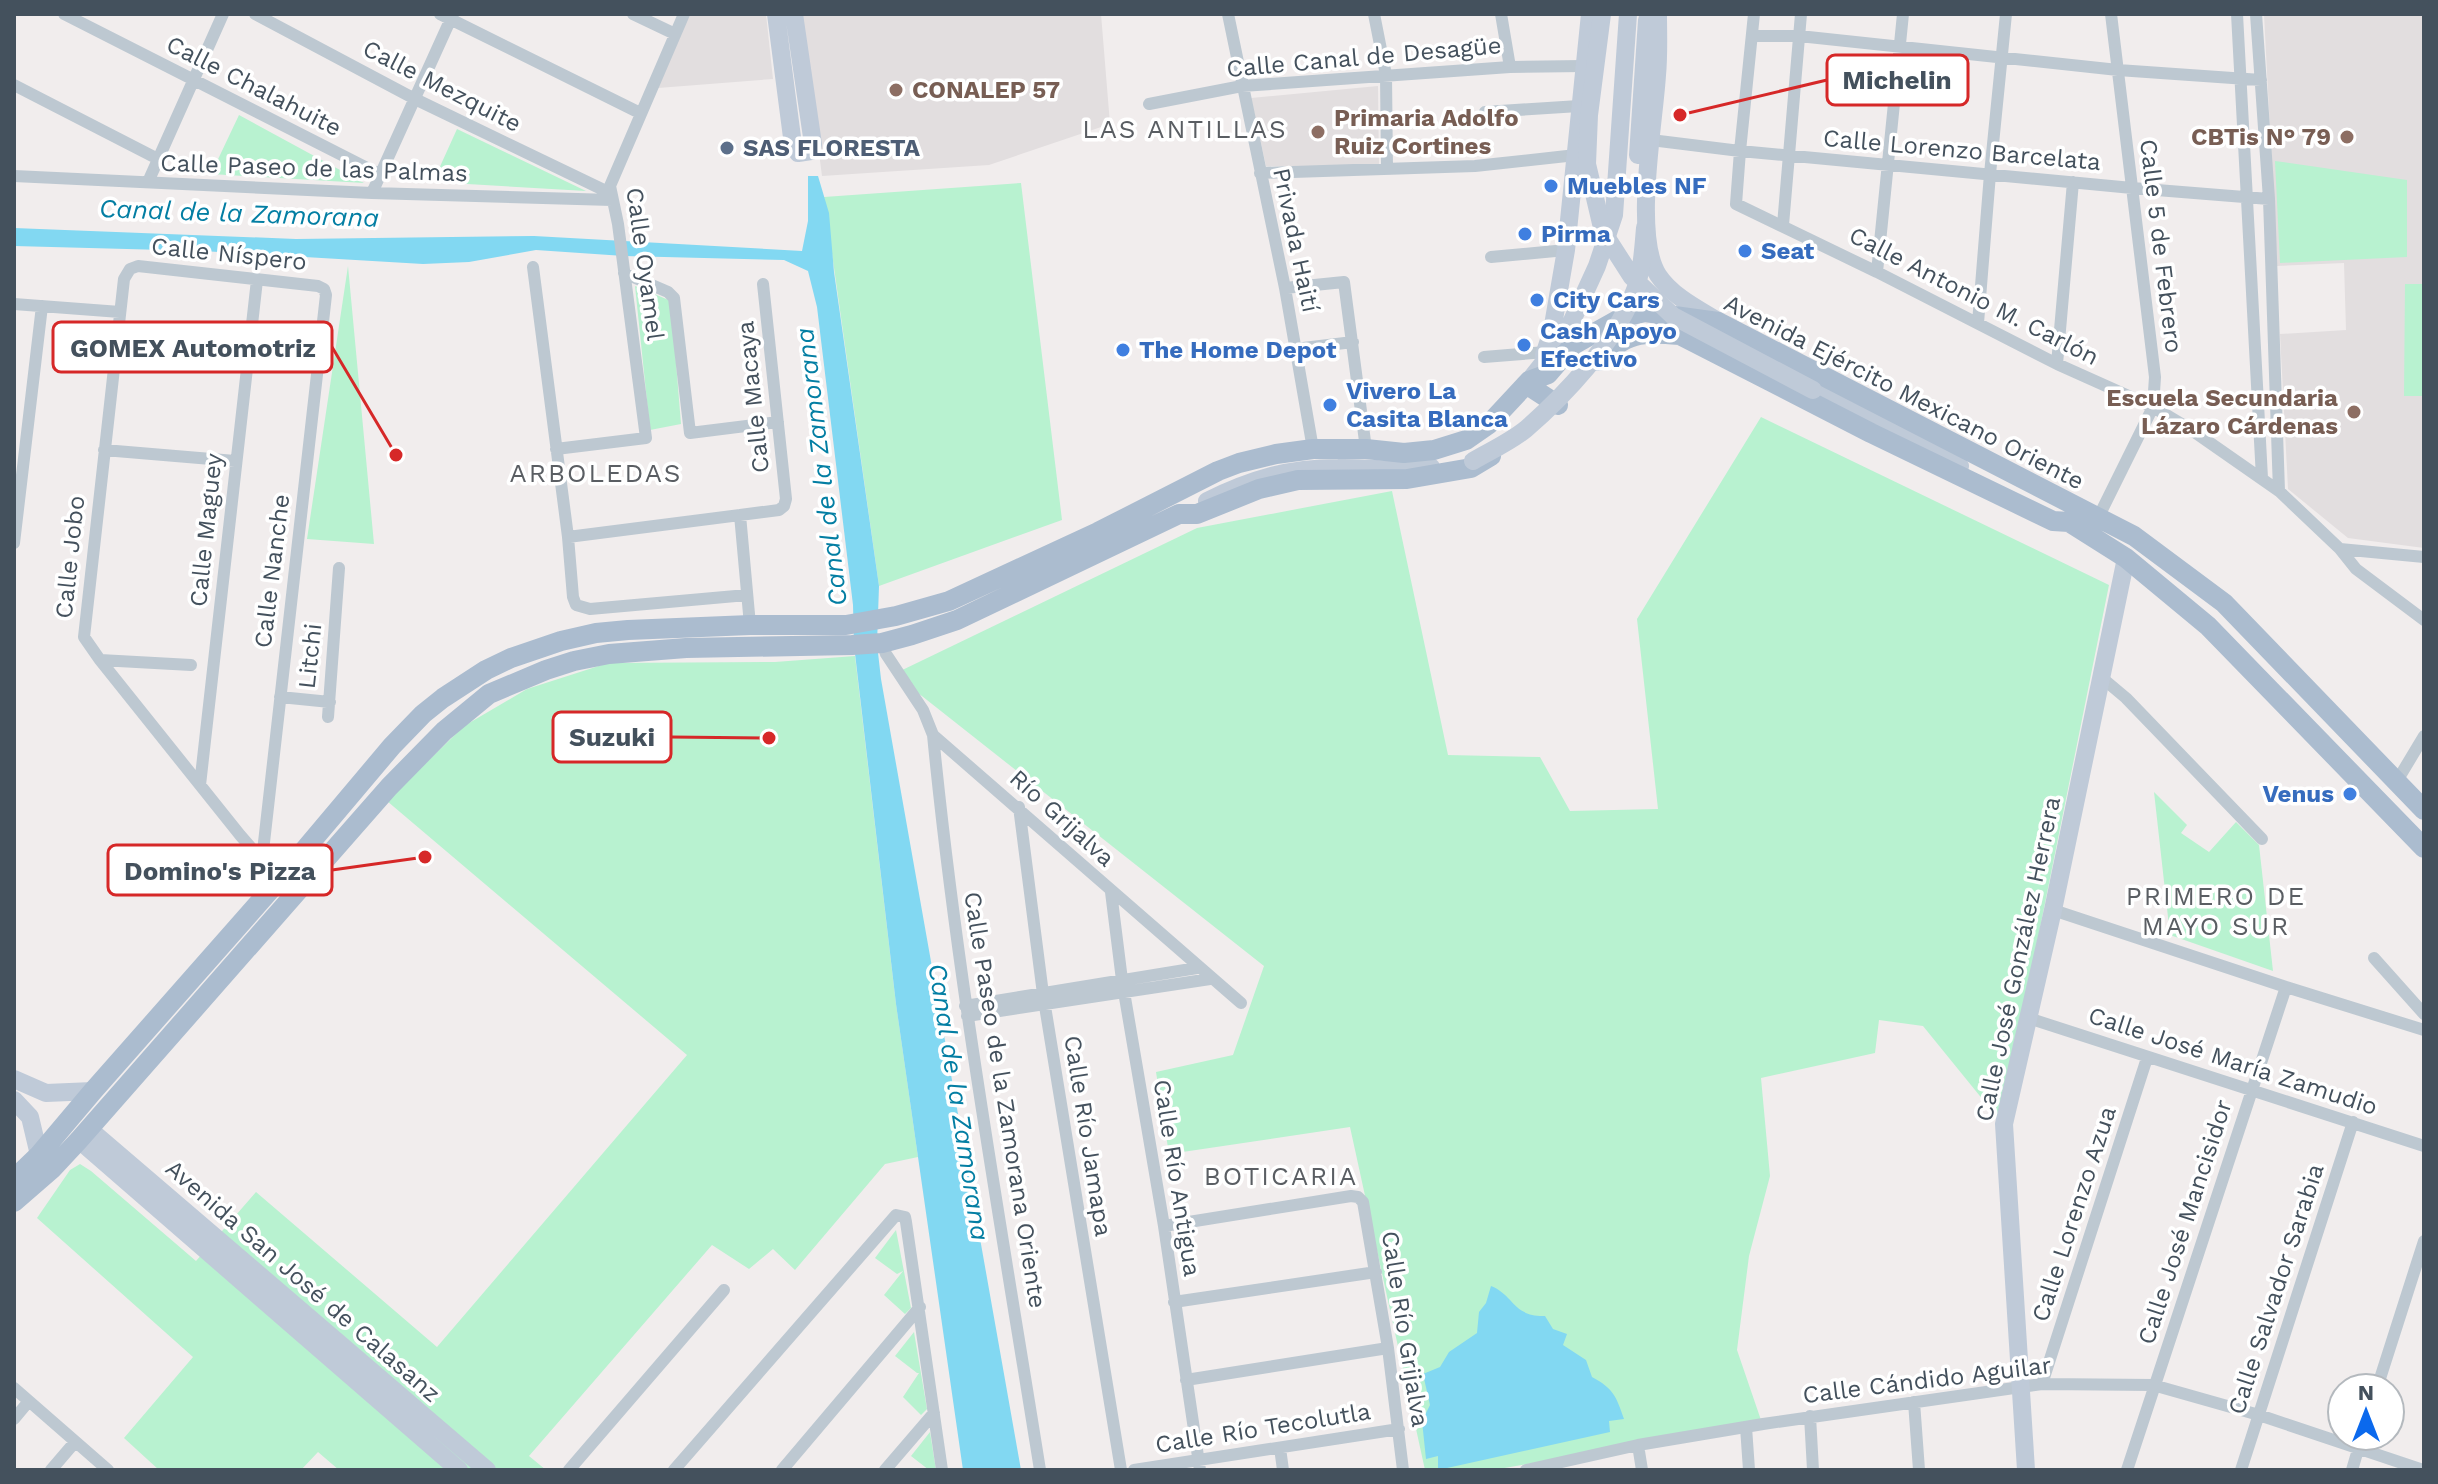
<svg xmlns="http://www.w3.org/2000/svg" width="2438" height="1484" font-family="'Work Sans',sans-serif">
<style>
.education{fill:#e2dedf}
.green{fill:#b8f2d0}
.water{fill:#82d8f2}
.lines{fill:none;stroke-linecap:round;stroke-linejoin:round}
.street{stroke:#bdc8d1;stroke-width:12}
.secondary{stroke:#bfcad8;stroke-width:18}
.primary{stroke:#abbccf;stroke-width:20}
.secondary-bridge{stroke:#bfcad8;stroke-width:18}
.education-dot{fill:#8d6e63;stroke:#fff;stroke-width:3}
.service-dot{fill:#5c6f8a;stroke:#fff;stroke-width:3}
.shop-dot{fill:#3f7fe0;stroke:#fff;stroke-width:3}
.labels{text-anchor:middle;stroke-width:7;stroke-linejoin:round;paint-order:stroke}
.street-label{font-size:24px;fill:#44515d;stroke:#fff}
.education-label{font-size:24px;font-weight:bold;fill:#785e54;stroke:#fff;text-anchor:start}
.service-label{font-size:24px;font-weight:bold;fill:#4e5e75;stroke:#fff;text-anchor:start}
.shop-label{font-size:24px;font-weight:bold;fill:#366cbe;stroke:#fff;text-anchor:start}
.neighbourhood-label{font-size:26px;letter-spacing:2px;fill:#5a5e63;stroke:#fff}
.water-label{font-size:26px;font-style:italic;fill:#037ea3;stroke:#fff}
.leader{fill:none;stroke:#d62828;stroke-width:3}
.callout-dot{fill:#d62828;stroke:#fff;stroke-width:3}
.callout{fill:#fff;stroke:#d62828;stroke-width:3}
.callout-label{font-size:26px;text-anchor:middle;font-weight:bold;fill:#44515d}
</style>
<rect width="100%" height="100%" fill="#f1eded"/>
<path class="education" d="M689,14H766L773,79L658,88Z
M801,14H1101L1110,124L989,165L822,176Z
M2264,14H2424V548L2348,538L2288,489L2280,334L2346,330L2344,263L2277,266Z
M1378,86L1379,167L1266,166L1251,98Z"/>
<path class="green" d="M239,115L364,183L211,174Z
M457,129L586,191L433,182Z
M2275,161L2407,180V257L2280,263Z
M1021,183L1062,520L879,586L824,197Z
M348,266L374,544L307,539Z
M2405,284H2424V396H2404Z
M635,286L671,301L681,424L650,430Z
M1761,417L2109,585L2001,1122L1923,1026L1879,1020L1875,1053L1761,1078L1770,1176L1749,1256L1737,1350L1762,1423L1493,1470H1425L1350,1127L1169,1154L1156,1072L1233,1055L1264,966L894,674L1197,528L1392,491L1448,755L1540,757L1570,811L1658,809L1637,619Z
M855,656L896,1004L918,1157L885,1164L795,1270L773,1249L749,1269L712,1245L529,1456L546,1470H339L318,1452L301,1470H159L124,1438L193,1357L37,1218L70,1170L80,1164L91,1171L196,1261L256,1192L437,1347L687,1055L387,801L464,726L527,689L608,663L775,662Z
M2154,792L2187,825L2181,833L2209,852L2236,822L2259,845L2273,971L2170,935Z
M896,1230L911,1308L905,1314L884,1295L903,1271L897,1274L875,1258Z
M914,1332L927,1409L921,1415L903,1397L919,1373H917L895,1356Z
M930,1432L936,1470H929L911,1456Z"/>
<path class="water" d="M808,176H818L829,213L834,272L879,586L877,644L881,679L1021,1470H963L896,1004L854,645L853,605L817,307L808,271L784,260L624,256L536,250L469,262L423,264L202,251L14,246V228L296,239L534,236L802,251L808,221Z
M1491,1286C1514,1295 1513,1317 1545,1316L1553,1329L1567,1334L1563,1345L1586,1360L1592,1377C1614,1389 1616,1396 1624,1419L1609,1421L1610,1432L1438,1470V1456L1426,1459L1422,1421L1430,1405L1423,1374L1440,1367L1449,1352L1477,1333L1479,1312L1486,1303Z"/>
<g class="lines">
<path class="street" d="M64,14L381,175
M255,14L415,99L610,193
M440,14L640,113
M633,14L675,34
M1228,14L1285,288L1313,449
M1374,14L1386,75L1387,169
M1501,14L1510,67
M1754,14L1740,151L1736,204L1877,272L2057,364L2153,407L2193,431L2279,491L2340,549L2356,569L2424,620
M2237,14L2262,478
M2256,14L2269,199L2279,491
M1752,36H1799L2118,70L2261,80
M14,85L158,159
M1149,104L1242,86L1510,67L1584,66
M1485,112L1579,106
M1651,140L1740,151L2132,188L2269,199
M1260,173L1475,166L1576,155
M14,176L372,193L612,200
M148,182L223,14
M372,193L453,14
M1783,225L1801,14
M1491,257L1566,250
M533,267L568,537L573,597L576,605L590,609L747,595
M1877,272L1903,14
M624,273L668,292L674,298L690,433L778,422
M1285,288L1344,282L1366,449
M14,304L120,312
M1978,323L1990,174L2006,14
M1295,349L1353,342
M1484,357L1546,352
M2057,364L2073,182
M556,449L646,438L618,224L610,186L684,14
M104,450L235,461
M740,515L750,625
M2098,518L2153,407L2155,377L2111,14
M568,537L779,510L784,506L786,499L763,284
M14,543L42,306
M2340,549L2424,557
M882,643L886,654L923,710L933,735L1241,1003
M100,660L191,665
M2101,677L2126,698L2262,839
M280,697L330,702
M328,717L339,568
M933,735C957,981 1001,1225 1040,1470
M2397,781L2424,736
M200,785L257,280
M1019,807L1043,994L1121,1470
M262,860L326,295L324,289L318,286L138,266L130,269L124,279L84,637L100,660L240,835L279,880
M1111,892L1122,980L1164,1226L1200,1470
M2053,910L2286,987L2424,1030
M2374,958L2424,1014
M965,1006L1197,968
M967,1016L1210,979
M2028,1018L2424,1146
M1164,1226L1351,1196L1358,1197L1363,1202L1388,1348L1403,1470
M1174,1302L1376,1272
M1186,1380L1388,1348
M2042,1384L2147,1058
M14,1388L108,1470
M2377,1388L2424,1241
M1914,1402L1919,1470
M1810,1416L1813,1470
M14,1419L29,1401
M1746,1427L1749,1470
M1638,1445L1642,1470
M1280,1448L1283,1470
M51,1470L75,1442
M569,1470L724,1290
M674,1470L896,1215L905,1217L906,1222L942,1470
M782,1470L920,1307
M885,1470L934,1413
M1134,1470L1399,1429
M1526,1470L1638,1445L1763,1424L2042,1384L2153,1385L2259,1415L2423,1470
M2127,1470L2286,987
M2241,1470L2353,1122
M2352,1470L2362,1436"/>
<path class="secondary" d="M776,14L793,145L798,153L811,151L813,144L794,14
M1658,14C1658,34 1659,55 1657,75C1654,125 1633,235 1658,275C1671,295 1696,308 1716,320
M1638,155L1647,20
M1544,355L1552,331L1566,250L1590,14
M1529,381L1566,334L1597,266L1614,215L1628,14
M1813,390L1960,466
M1207,501C1252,479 1288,468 1338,468C1368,467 1401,473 1431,467
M14,1079L46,1093L93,1091
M14,1100L30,1117L39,1155
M89,1129L487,1470
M79,1140L459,1470
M2026,1470L2004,1124L2053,910L2126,558"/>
<path class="primary" d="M1598,361C1626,332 1641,332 1680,335L1871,433L2053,521L2069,522L2126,558L2208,626L2424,848
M1526,384L1558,405
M14,1179L39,1155L93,1091L279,880L392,746L423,714L443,698L486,670L511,658L561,641L596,633L628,630L750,625H846L896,616L949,601L1098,532L1218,471L1239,463L1276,454L1313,449H1366L1404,453L1434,450L1466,440L1489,424L1529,381L1548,374L1573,345L1623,317L1645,312L1718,322L2134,536L2224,603L2424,810
M14,1202L52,1169L79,1140L389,787L444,731L489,694L546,670L574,661L609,654L686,648L852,645L882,643L912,635L957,620L1179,514H1197L1259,489L1298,480L1407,479L1471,468L1491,456"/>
<path class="secondary-bridge" d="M1602,14L1589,115L1587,164L1603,232L1632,277L1673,316L1813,390
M1473,461C1490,451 1510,442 1526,429C1565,395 1613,344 1633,295C1642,274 1643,251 1645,228"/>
</g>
<g class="education-dot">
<circle cx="896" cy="90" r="8"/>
<circle cx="1318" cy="132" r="8"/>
<circle cx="2347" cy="137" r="8"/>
<circle cx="2354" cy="412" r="8"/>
</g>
<circle class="service-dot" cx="727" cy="148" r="8"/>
<g class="shop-dot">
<circle cx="1551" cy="186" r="8"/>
<circle cx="1525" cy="234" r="8"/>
<circle cx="1745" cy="251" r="8"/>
<circle cx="1537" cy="300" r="8"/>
<circle cx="1524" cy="345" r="8"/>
<circle cx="1123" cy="350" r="8"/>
<circle cx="1330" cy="405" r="8"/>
<circle cx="2350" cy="794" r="8"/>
</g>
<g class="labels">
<g class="street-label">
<text transform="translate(1364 57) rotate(-5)" y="8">Calle Canal de Desagüe</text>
<text transform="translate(254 86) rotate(27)" y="8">Calle Chalahuite</text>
<text transform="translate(442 86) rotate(27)" y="8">Calle Mezquite</text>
<text transform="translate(1962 150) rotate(5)" y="8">Calle Lorenzo Barcelata</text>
<text transform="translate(314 168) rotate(2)" y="8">Calle Paseo de las Palmas</text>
<text transform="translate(1296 240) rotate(78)" y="8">Privada Haití</text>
<text transform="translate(2161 246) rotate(83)" y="8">Calle 5 de Febrero</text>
<text transform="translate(229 254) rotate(6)" y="8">Calle Níspero</text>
<text transform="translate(645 264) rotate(82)" y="8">Calle Oyamel</text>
<text transform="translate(1974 296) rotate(27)" y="8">Calle Antonio M. Carlón</text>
<text transform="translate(1904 392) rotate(27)" y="8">Avenida Ejército Mexicano Oriente</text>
<text transform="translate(753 397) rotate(-96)" y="8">Calle Macaya</text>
<text transform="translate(206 530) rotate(-84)" y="8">Calle Maguey</text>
<text transform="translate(70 557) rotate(-84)" y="8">Calle Jobo</text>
<text transform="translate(272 571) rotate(-83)" y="8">Calle Nanche</text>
<text transform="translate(310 656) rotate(-84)" y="8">Litchi</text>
<text transform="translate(1062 818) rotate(42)" y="8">Río Grijalva</text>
<text transform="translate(2018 959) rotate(-78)" y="8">Calle José González Herrera</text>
<text transform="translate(2233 1061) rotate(18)" y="8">Calle José María Zamudio</text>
<text transform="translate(1005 1100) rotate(81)" y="8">Calle Paseo de la Zamorana Oriente</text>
<text transform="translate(1088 1136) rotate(81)" y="8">Calle Río Jamapa</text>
<text transform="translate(1177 1178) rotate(81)" y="8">Calle Río Antigua</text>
<text transform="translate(2074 1214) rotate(-72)" y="8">Calle Lorenzo Azua</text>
<text transform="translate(2185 1222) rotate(-72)" y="8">Calle José Mancisidor</text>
<text transform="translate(303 1281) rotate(41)" y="8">Avenida San José de Calasanz</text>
<text transform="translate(2276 1289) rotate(-72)" y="8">Calle Salvador Sarabia</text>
<text transform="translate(1405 1329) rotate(81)" y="8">Calle Río Grijalva</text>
<text transform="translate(1927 1380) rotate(-7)" y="8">Calle Cándido Aguilar</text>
<text transform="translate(1263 1428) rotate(-9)" y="8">Calle Río Tecolutla</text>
</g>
<g class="education-label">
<text x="912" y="98">CONALEP 57</text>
<text x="1334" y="126">Primaria Adolfo<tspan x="1334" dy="28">Ruiz Cortines</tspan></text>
<text x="2331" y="145" text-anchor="end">CBTis N° 79</text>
<text x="2338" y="406" text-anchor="end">Escuela Secundaria<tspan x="2338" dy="28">Lázaro Cárdenas</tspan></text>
</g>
<g class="service-label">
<text x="743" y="156">SAS FLORESTA</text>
</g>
<g class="shop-label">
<text x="1567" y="194">Muebles NF</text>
<text x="1541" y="242">Pirma</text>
<text x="1761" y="259">Seat</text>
<text x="1553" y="308">City Cars</text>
<text x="1540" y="339">Cash Apoyo<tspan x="1540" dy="28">Efectivo</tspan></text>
<text x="1139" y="358">The Home Depot</text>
<text x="1346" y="399">Vivero La<tspan x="1346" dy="28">Casita Blanca</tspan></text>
<text x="2334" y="802" text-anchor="end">Venus</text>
</g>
<g class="neighbourhood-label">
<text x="1185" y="138">LAS ANTILLAS</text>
<text x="596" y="482">ARBOLEDAS</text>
<text x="2216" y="905">PRIMERO DE<tspan x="2216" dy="30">MAYO SUR</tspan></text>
<text x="1281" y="1185">BOTICARIA</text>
</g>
<g class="water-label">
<text transform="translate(239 213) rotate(2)" y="9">Canal de la Zamorana</text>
<text transform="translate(821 467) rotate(-97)" y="9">Canal de la Zamorana</text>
<text transform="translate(959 1102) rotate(81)" y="9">Canal de la Zamorana</text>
</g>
</g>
<path class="leader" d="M1680 115L1827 80M396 455L332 347M769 738L671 737M425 857L332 870"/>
<g class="callout-dot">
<circle cx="1680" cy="115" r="8"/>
<circle cx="396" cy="455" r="8"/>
<circle cx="769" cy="738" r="8"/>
<circle cx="425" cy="857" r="8"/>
</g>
<g class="callout">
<rect x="1827" y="55" width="141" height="50" rx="8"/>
<rect x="53" y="322" width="279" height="50" rx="8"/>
<rect x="553" y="712" width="118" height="50" rx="8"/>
<rect x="108" y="845" width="224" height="50" rx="8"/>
</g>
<g class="callout-label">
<text x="1897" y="89">Michelin</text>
<text x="193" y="357">GOMEX Automotriz</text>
<text x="612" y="746">Suzuki</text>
<text x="220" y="880">Domino's Pizza</text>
</g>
<rect width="2438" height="1484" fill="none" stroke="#44515d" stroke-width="32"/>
<g transform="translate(2366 1412)"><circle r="38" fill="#ffffff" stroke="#b4b9be" stroke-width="2"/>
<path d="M0-6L14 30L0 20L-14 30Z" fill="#0b69ed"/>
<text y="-12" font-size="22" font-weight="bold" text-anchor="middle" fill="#44515d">N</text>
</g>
</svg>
